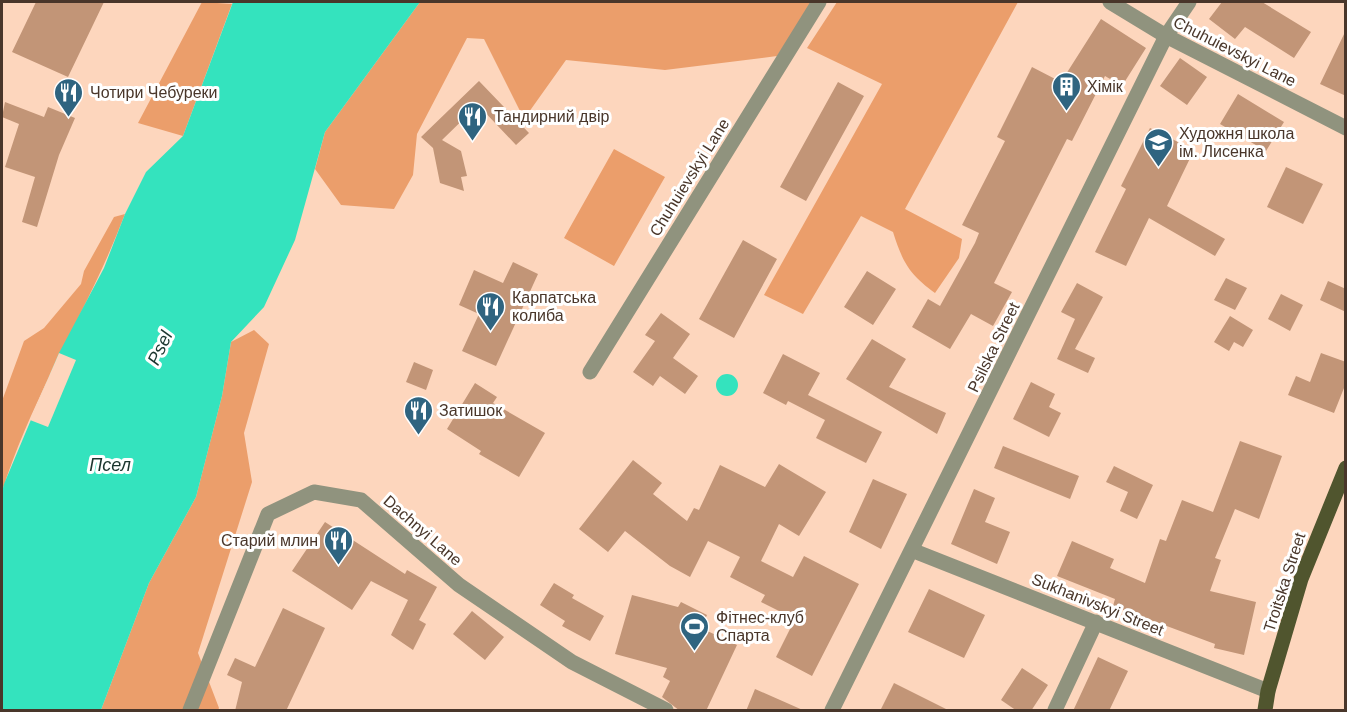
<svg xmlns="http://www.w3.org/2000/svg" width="1347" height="712" font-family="Helvetica,sans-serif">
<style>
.green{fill:#eb9e6b}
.water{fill:#34e3be}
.pier{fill:#fdd6bd}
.building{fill:#c29577}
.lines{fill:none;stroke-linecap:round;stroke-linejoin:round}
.minor{stroke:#90937e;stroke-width:15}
.major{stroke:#50552e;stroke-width:15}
.labels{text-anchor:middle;stroke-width:6;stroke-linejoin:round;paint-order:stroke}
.street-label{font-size:16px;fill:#49362a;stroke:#fff}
.poi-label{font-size:16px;fill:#49362a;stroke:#fff;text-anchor:start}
.water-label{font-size:18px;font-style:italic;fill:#1b352e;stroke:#fff}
</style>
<rect width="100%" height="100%" fill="#fdd6bd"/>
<path class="green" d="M202,2L232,4L183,136L138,123Z
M420,2H813L777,56L665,70L566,60L524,119L484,39L467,38L417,134L413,175L394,209L341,205L315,169L325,132Z
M837,2H1018L905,209L962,239L959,258L935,293C909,274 903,263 893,232L861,216L803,314L764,295L882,84L807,48Z
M614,149L665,177L614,266L564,238Z
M125,214C89,309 32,395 2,492V401L24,341L44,328L81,284L84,271L114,217Z
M254,330L269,344L244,433L252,482L198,653L219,708L218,710H101L149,583L196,497L222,396L231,342Z"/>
<path class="water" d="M233,2H420L325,132L295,240L264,307L231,342L222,396L196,497L149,583L101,710H2V492L4,484L59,353L104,268L125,214L146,172L183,136Z
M716 385a11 11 0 1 1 22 0a11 11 0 1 1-22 0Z"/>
<path class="pier" d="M59,353L76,360L48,427L30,420Z"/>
<path class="building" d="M36,2H104L68,77L12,52Z
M1222,2H1262L1311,32L1294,58L1245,27L1235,39L1209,19Z
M1101,19L1146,48L1122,86L1105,76L1072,141L1067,139L994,283L1012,292L993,326L971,314L950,349L912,327L928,299L940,306L975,243L979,233L962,225L1005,141L997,137L1032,67L1061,82Z
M1346,30V96L1320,84Z
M1180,58L1207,77L1187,105L1160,86Z
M479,81L529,133L516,145L478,105L442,140L461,151L467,176L461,177L464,191L440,183L433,148L421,137Z
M838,82L864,96L806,201L780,187Z
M1238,94L1284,122L1266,151L1220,124Z
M5,102L44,117L48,107L75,118L59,155L37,227L22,222L35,177L5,167L19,124L2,117Z
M1150,128L1194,150L1167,206L1225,239L1215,256L1149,218L1126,266L1095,252L1126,189L1121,186Z
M1286,167L1323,184L1303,224L1267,207Z
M743,240L777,259L734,338L699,319Z
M513,262L538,274L496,366L462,351L479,314L459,305L474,270L503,283Z
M867,271L896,289L873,325L844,307Z
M1226,278L1247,288L1235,310L1214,300Z
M1328,281L1346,289V312L1320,300Z
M1077,283L1103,297L1075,349L1095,358L1088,373L1057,359L1075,319L1061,312Z
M1281,294L1303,305L1290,331L1268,319Z
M661,313L690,334L673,358L698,376L685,394L660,376L653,386L633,372L655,341L645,335Z
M1230,316L1253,330L1243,347L1234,342L1229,351L1214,342Z
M872,339L906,359L889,387L946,413L937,434L846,379Z
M1321,353L1346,362V383L1334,413L1288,395L1296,376L1310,382Z
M783,354L820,373L808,395L882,432L866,463L816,438L825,420L788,401L786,405L763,393Z
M414,362L433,370L426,390L406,382Z
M1031,382L1055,394L1049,407L1061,413L1049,437L1013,419Z
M475,383L497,397L493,403L545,433L519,477L479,454L481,451L447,429Z
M1240,441L1282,456L1259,519L1235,509L1215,558L1221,560L1210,591L1256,602L1244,655L1214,648L1215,644L1113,606L1115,599L1057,576L1072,541L1114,559L1110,568L1145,583L1160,539L1166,541L1182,500L1213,512Z
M1003,446L1079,476L1070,499L994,468Z
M633,460L662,483L653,494L687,521L694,508L699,510L720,465L765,487L779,464L826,492L799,536L779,524L761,561L793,577L804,556L859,584L812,676L776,657L795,619L761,602L765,595L730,577L740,557L708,541L690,577L670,566L625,531L608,552L579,529Z
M1114,466L1153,485L1137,519L1120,511L1128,492L1106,482Z
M873,479L907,494L881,549L849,532Z
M974,489L995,498L985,522L1010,532L997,564L951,544Z
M325,522L405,574L407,570L437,587L419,620L426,624L413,650L391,635L408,600L371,581L352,610L292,571Z
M554,583L574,595L572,598L604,616L590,641L562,626L565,621L540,605Z
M929,589L985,615L964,658L908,632Z
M632,595L678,607L681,602L707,615L701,628L737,645L706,711H680L662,697L670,681L663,677L667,668L615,654Z
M283,608L325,628L286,711H235L242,682L227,675L235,658L255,667Z
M472,611L504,637L485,660L453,634Z
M1098,657L1128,671L1109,711H1073Z
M1022,668L1048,685L1031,711H1017L1001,700Z
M894,683L950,711H880Z
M755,689L805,711H746Z"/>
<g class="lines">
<path class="minor" d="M1110,2L1166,36L1346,128
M590,372L819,2
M914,551L1268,691
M190,710L268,514L314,492L361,500L459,585L572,662L666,710
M832,710L1166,36L1189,2
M1055,710L1096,622"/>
<path class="major" d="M1265,710L1268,691L1301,579L1346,468"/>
</g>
<defs>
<symbol id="building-pin" viewBox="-11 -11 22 30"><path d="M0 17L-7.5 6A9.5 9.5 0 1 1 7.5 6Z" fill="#2f6480" stroke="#fff"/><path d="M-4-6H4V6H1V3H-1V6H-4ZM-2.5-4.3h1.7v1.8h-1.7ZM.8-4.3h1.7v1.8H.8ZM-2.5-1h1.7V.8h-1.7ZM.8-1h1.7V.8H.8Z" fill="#fff"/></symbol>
<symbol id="restaurant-pin" viewBox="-11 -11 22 30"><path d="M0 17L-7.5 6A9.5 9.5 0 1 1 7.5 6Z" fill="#2f6480" stroke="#fff"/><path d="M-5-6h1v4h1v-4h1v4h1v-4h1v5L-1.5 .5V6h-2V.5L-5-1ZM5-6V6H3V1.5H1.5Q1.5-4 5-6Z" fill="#fff"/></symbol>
<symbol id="school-pin" viewBox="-11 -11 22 30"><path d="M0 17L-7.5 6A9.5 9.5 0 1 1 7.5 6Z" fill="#2f6480" stroke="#fff"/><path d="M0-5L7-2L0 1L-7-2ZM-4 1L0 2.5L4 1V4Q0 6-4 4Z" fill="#fff"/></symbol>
<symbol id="stadium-pin" viewBox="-11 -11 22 30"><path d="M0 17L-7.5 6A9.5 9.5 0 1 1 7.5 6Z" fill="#2f6480" stroke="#fff"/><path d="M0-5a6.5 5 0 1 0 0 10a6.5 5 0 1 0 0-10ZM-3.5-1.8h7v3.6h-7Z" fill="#fff"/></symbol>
</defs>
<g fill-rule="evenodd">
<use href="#building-pin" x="1050" y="70" width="33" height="45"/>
<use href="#restaurant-pin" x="52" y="76" width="33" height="45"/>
<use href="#restaurant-pin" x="456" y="100" width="33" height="45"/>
<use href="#school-pin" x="1142" y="126" width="33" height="45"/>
<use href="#restaurant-pin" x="474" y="290" width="33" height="45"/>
<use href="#restaurant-pin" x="402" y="394" width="33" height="45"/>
<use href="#restaurant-pin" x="322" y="524" width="33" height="45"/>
<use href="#stadium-pin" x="678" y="610" width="33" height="45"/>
</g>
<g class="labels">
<g class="street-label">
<text transform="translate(1235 51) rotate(27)" y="6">Chuhuievskyi Lane</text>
<text transform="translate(689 177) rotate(-58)" y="6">Chuhuievskyi Lane</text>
<text transform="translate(993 347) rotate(-64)" y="6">Psilska Street</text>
<text transform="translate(423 530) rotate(41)" y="6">Dachnyi Lane</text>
<text transform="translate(1284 582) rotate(-72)" y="6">Troitska Street</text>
<text transform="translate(1098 604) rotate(22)" y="6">Sukhanivskyi Street</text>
</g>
<g class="poi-label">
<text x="1087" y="92">Хімік</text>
<text x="90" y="98">Чотири Чебуреки</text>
<text x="494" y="122">Тандирний двір</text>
<text x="1179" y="139">Художня школа<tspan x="1179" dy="18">ім. Лисенка</tspan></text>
<text x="512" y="303">Карпатська<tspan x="512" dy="18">колиба</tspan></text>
<text x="439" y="416">Затишок</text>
<text x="318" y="546" text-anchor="end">Старий млин</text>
<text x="716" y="623">Фітнес-клуб<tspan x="716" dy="18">Спарта</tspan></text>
</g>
<g class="water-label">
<text transform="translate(160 348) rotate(-65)" y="6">Psel</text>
<text x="110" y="471">Псел</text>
</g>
</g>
<rect width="1347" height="712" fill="none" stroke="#49362a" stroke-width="6"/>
</svg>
